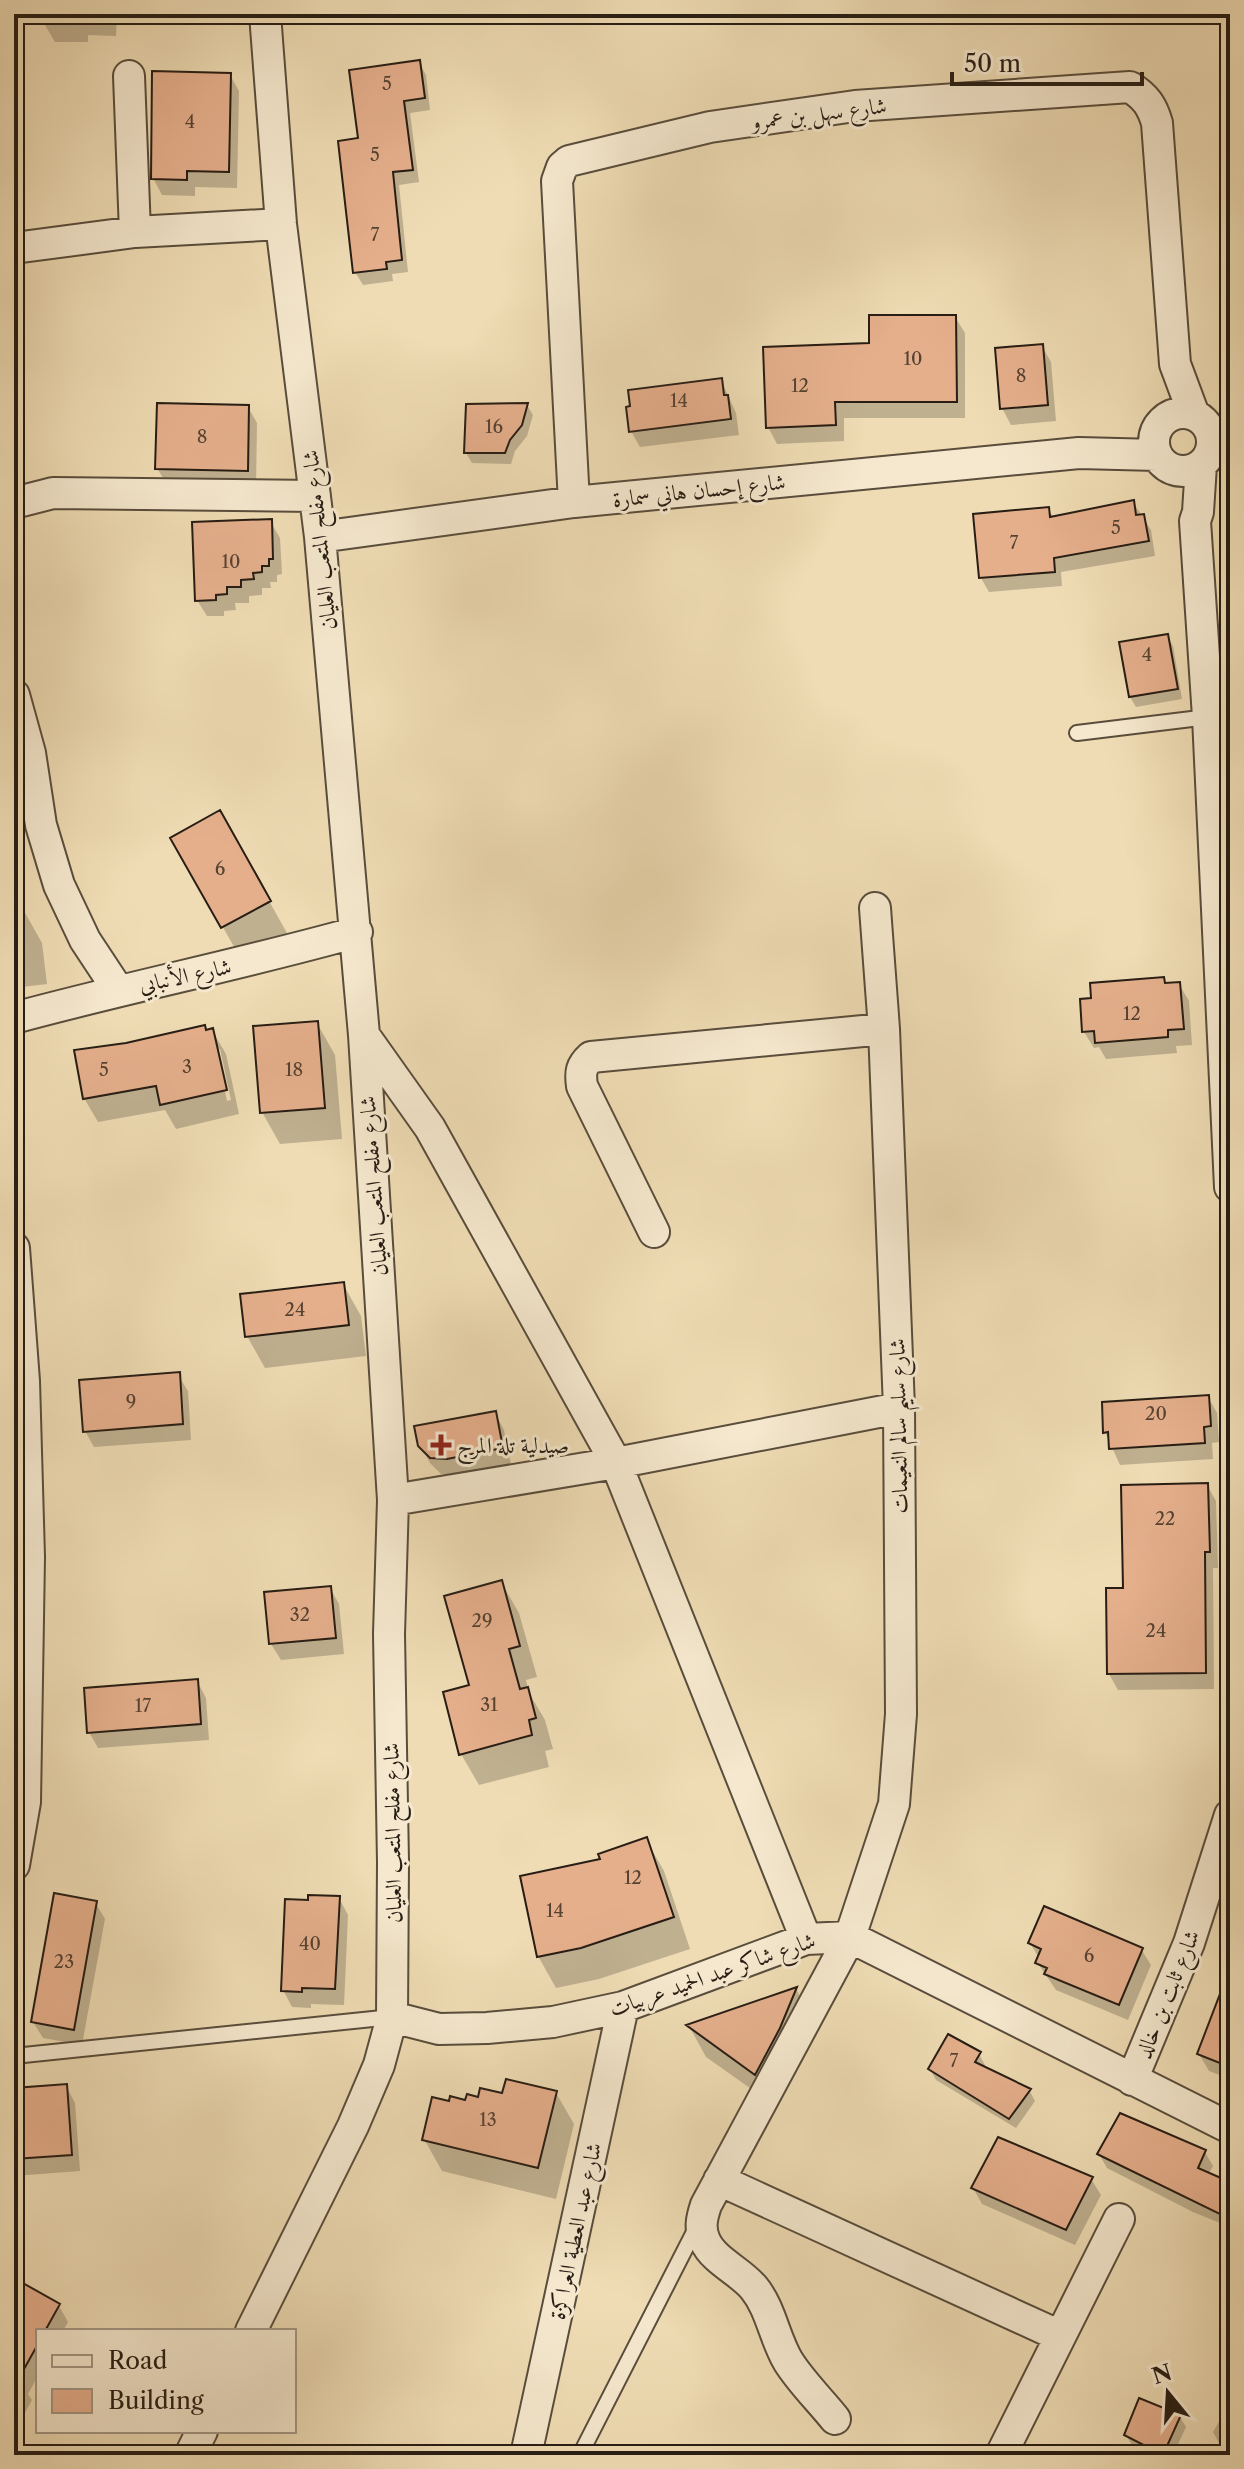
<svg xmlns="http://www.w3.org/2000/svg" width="1244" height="2469" font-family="'Libre Caslon Text',Amiri,serif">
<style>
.shadow{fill:#0003;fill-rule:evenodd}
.building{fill:#e5af8c;stroke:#271d14;stroke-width:2}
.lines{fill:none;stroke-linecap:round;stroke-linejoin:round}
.service-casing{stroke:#594d3c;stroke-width:18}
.minor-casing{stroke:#594d3c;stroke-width:34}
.service{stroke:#f5e8ce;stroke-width:14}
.minor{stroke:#f5e8ce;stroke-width:30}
.poi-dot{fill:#8f2418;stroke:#f5e8ce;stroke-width:3}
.labels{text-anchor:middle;stroke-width:6;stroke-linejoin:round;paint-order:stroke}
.number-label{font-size:18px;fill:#564232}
.street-label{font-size:22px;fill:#271d14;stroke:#f5e8ce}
.poi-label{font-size:22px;fill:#271d14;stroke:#f5e8ce;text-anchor:start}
</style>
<rect width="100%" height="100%" fill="#efdcb4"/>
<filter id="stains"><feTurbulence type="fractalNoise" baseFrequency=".0025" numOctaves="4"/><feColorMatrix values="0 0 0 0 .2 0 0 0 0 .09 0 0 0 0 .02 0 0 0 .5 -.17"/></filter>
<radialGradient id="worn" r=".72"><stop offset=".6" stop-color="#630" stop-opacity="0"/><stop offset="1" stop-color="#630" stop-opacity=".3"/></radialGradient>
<path class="shadow" d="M45,14H117L116,36L88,35V42H55L45,25Z
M419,63L426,75L430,110L410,113L419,182L399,185L408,272L392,274L393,281L363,285L355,272L360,140Z
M230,75L239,91L237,188L195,187V196L162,195L153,178Z
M955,317L965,333V418H844V441L777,444L768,427L871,345Z
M1042,346L1051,362L1056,421L1011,425L1002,408Z
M721,380L736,413L739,435L640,447L631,431Z
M527,405L533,415L527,436L515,451L511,464L472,463L466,453Z
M248,407L257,423L256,487L167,485L157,468Z
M1133,502L1151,530L1155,556L1061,572L1062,586L989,592L981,578L1048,509L1054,518Z
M270,521L280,538L282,574L277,575V582H270L271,588H262V595L249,596V603H235L236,610L224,611V616H207L197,600Z
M1167,636L1173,646L1182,699L1136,707L1130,697Z
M219,812L287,933L241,959L172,838Z
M24,911L42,943L47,984L14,988V912Z
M1163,979L1167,985L1179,984L1189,1001L1192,1045L1176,1046L1177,1053L1106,1059L1099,1047L1094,1048L1084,1032Z
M317,1023L335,1055L342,1139L280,1144L262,1112Z
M212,1030L226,1054L239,1114L176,1129L165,1110L98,1122L84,1098ZM216,1049H220L231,1100L227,1101Z
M343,1284L361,1316L366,1356L265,1368L247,1336Z
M178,1375L188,1391L191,1440L94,1447L85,1431Z
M1208,1397L1217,1413L1219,1442L1212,1443L1213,1459L1120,1465L1105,1432Z
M495,1413L504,1430L511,1464L457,1475L441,1474L430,1463L420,1445Z
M1207,1485L1216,1501L1218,1568H1213L1214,1689L1118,1690L1109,1674L1125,1590Z
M501,1582L519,1613L537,1677L526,1680L529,1693L545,1720L553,1749L545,1751L549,1767L479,1785L461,1754L472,1687Z
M330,1588L339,1604L344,1654L281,1660L271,1644Z
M197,1681L206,1698L209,1740L98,1748L89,1732Z
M646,1840L664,1871L690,1949L599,1979L556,1988L538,1956L603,1861Z
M339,1898L348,1915L344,2005L311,2004V2008L292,2007L283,1990Z
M95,1902L105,1919L82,2045L43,2038L33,2022Z
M1030,1943L1141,1949L1151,1965L1128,2020L1056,1990L1037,1962L1039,1958Z
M1230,1973V2079L1209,2071L1199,2054Z
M796,1989L814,2020L774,2105L706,2057L689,2026Z
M979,2054L985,2065L983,2068L1029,2090L1035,2101L1016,2128L936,2080L930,2069Z
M66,2086L75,2103L80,2171L14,2176V2090Z
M556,2093L574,2124L556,2199L442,2171L424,2139L466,2103L504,2095Z
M1205,2152L1213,2166L1208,2175L1230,2185V2227L1193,2212L1107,2168L1099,2154Z
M1091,2179L1101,2195L1075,2245L982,2204L973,2188Z
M14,2292L59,2306L68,2322L63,2331H38V2376L28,2394L32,2400L14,2433Z
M1230,2403V2449L1219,2443L1213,2432Z
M1180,2417L1186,2427L1173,2455H1149L1132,2445L1126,2435Z"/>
<path class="building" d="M420,60L425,98L404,101L413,170L393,172L402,260L386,262L387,269L353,273L338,141L358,138L349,70Z
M152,71L231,73L229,172L187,171V180L151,179Z
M869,315H956L957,402H835L836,425L766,428L763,347L869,343Z
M1043,344L1048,405L1000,409L995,348Z
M722,378L724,395H728L731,419L629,432L626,407L630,406L628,390Z
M157,403L249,405L248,471L155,469Z
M528,403L522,425L510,440L505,453H464L466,404Z
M1134,500L1136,515L1144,514L1149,541L1054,558L1055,572L979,578L973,514L1049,507L1050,517Z
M272,519L273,559H269V566H262V572L253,573L254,579L241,580V587H227V594L216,595V600L195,601L192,522Z
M1168,634L1178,689L1129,697L1119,642Z
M220,810L271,901L221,928L170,838Z
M1164,977L1165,983L1180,982L1184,1029L1168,1030V1037L1095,1043L1094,1031L1082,1032L1080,999L1091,998L1090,983Z
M318,1021L325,1108L260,1113L253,1026Z
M205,1025L206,1030L213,1028L227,1090L160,1105L156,1086L83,1099L74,1050L126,1043Z
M344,1282L349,1325L245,1337L240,1294Z
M180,1372L183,1424L83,1432L79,1380Z
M1209,1395L1211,1426L1204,1427L1205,1443L1109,1449L1108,1432L1103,1433L1102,1402Z
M496,1411L503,1448L447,1459L430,1458L418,1446L414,1426Z
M1208,1483L1210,1552H1205L1206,1673L1107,1674L1106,1588H1123L1121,1485Z
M502,1580L520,1646L509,1649L520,1689L528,1687L536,1718L529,1720L532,1735L459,1755L443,1692L469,1685L444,1596Z
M331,1586L336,1638L269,1644L264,1592Z
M198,1679L201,1724L87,1733L84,1688Z
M647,1837L674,1917L581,1948L537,1957L520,1876L600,1859L598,1854Z
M54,1893L97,1901L74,2030L31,2022Z
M308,1895L340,1896L335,1989L302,1988V1992L281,1991L285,1899L308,1900Z
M1044,1906L1143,1948L1119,2005L1044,1974L1047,1968L1035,1963L1041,1949L1028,1943Z
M1228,1973H1230V2067L1197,2054Z
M797,1987L780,2028L755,2075L686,2025Z
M948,2034L981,2052L975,2062L1031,2089L1009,2119L928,2069Z
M506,2079L557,2091L538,2168L422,2140L432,2097L449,2101L450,2096L465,2100L467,2094L478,2097L480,2088L502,2093Z
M67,2084L72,2155L14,2159V2088Z
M1120,2113L1206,2150L1198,2168L1230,2182V2219L1097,2154Z
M998,2137L1093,2177L1066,2230L971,2188Z
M14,2278L60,2304L45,2331H38V2344L14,2387Z
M1139,2398L1181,2415L1163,2455L1124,2435Z"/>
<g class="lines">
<defs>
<path id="service" d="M1077,733L1208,717
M14,2056L392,2017
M580,2455L698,2224"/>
<path id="minor" d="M129,76L135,232
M14,248L135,232L281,224
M1154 442a29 29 0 1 1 58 0a29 29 0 1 1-58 0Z
M1201,465L1198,512L1195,521L1208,717L1230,1187
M574,502L557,181L562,167L569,161L710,127L855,106L1130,87C1146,97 1152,106 1157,123L1175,364L1194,415
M14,503L53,493L315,496
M320,537L574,502L1079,453L1157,455
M14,695L30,753L41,825L59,885L85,940L118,990
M14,1018C128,987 243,964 357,932
M364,1035L430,1128L616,1463L806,1939
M654,1232L582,1086C580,1072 581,1066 591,1057L884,1029
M14,1248L24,1381L29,1557L25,1802L14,1865
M393,1500L616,1463L899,1408
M392,2017L439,2029L487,2028L553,2022L623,2007L806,1939L850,1937L1230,2128
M1132,2080L1189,1943L1230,1815
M719,2180L1060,2336
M251,2331L353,2126L379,2065L392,2017L393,1862L389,1634L393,1500L364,1035L320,537L281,224L265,14
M835,2419C820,2400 801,2382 788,2361C774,2337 771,2309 754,2288C740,2271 714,2261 705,2241C699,2228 702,2217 706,2205L850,1937L894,1804L901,1714L899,1408L884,1029L875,908
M190,2455L202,2431
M526,2455L623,2007
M1001,2455L1119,2219"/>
</defs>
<use href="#service" class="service-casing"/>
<use href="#minor" class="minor-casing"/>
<use href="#service" class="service"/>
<use href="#minor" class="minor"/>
</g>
<path class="poi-dot" d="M437 1433h8v8h8v8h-8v8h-8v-8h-8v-8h8z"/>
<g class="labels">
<g class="number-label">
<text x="387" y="90">5</text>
<text x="190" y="128">4</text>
<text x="375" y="161">5</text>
<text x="375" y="241">7</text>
<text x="913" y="365">10</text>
<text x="1021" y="382">8</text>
<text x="800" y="392">12</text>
<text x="679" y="407">14</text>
<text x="494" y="433">16</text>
<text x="202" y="443">8</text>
<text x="1116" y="534">5</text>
<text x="1014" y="549">7</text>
<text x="231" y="568">10</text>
<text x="1147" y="661">4</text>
<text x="220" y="875">6</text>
<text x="1132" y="1020">12</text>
<text x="187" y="1073">3</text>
<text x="104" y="1076">5</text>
<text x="294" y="1076">18</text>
<text x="295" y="1316">24</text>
<text x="131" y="1408">9</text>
<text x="1156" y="1420">20</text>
<text x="1165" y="1525">22</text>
<text x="300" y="1621">32</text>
<text x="482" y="1627">29</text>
<text x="1156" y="1637">24</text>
<text x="489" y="1711">31</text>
<text x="143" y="1712">17</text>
<text x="633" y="1884">12</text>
<text x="555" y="1917">14</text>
<text x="310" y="1950">40</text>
<text x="1089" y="1962">6</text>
<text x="64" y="1968">23</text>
<text x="954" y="2067">7</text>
<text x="488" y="2126">13</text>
</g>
<g class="street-label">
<text transform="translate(819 113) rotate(-7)" y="8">شارع سهل بن عمرو</text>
<text transform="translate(699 490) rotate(-6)" y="8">شارع إحسان هاني سمارة</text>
<text transform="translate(319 540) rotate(-96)" y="8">شارع مفلح المتعب العليان</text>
<text transform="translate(185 975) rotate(-12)" y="8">شارع الأنبابي</text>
<text transform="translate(373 1186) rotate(-94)" y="8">شارع مفلح المتعب العليان</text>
<text transform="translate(898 1426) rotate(-91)" y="8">شارع سليم سالم النعيمات</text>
<text transform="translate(392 1833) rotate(-91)" y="8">شارع مفلح المتعب العليان</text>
<text transform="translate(712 1974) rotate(-19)" y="8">شارع شاكر عبد الحميد عربيات</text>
<text transform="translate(1167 1994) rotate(-68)" y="8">شارع ثابت بن خالد</text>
<text transform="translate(575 2231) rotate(-78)" y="8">شارع عبد العطية العراكزة</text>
</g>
<g class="poi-label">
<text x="457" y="1453">صيدلية تلة المرج</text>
</g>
</g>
<rect width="1244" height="2469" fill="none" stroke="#efdcb4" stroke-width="48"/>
<rect x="16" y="16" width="1212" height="2437" fill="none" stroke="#271d14" stroke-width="4"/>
<rect x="24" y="24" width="1196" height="2421" fill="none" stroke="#271d14" stroke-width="2"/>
<rect x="36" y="2329" width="260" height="104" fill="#f5e8ce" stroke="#a39784" stroke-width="2"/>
<rect x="52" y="2355" width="40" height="12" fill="#f5e8ce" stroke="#a39784" stroke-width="2"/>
<text x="108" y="2369" font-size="24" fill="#271d14">Road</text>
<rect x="52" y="2389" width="40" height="24" fill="#e5af8c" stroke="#a39784" stroke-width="2"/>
<text x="108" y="2409" font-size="24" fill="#271d14">Building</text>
<g transform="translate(1168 2393) rotate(342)" stroke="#f5e8ce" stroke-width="6" paint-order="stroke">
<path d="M0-6L14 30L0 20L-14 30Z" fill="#271d14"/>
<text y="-12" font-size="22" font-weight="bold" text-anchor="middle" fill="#271d14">N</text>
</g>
<path d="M952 72v12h190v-12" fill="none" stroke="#271d14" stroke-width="4"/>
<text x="964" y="72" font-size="24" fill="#271d14" stroke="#f5e8ce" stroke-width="6" paint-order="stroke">50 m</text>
<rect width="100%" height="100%" filter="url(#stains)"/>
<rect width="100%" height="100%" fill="url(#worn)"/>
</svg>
